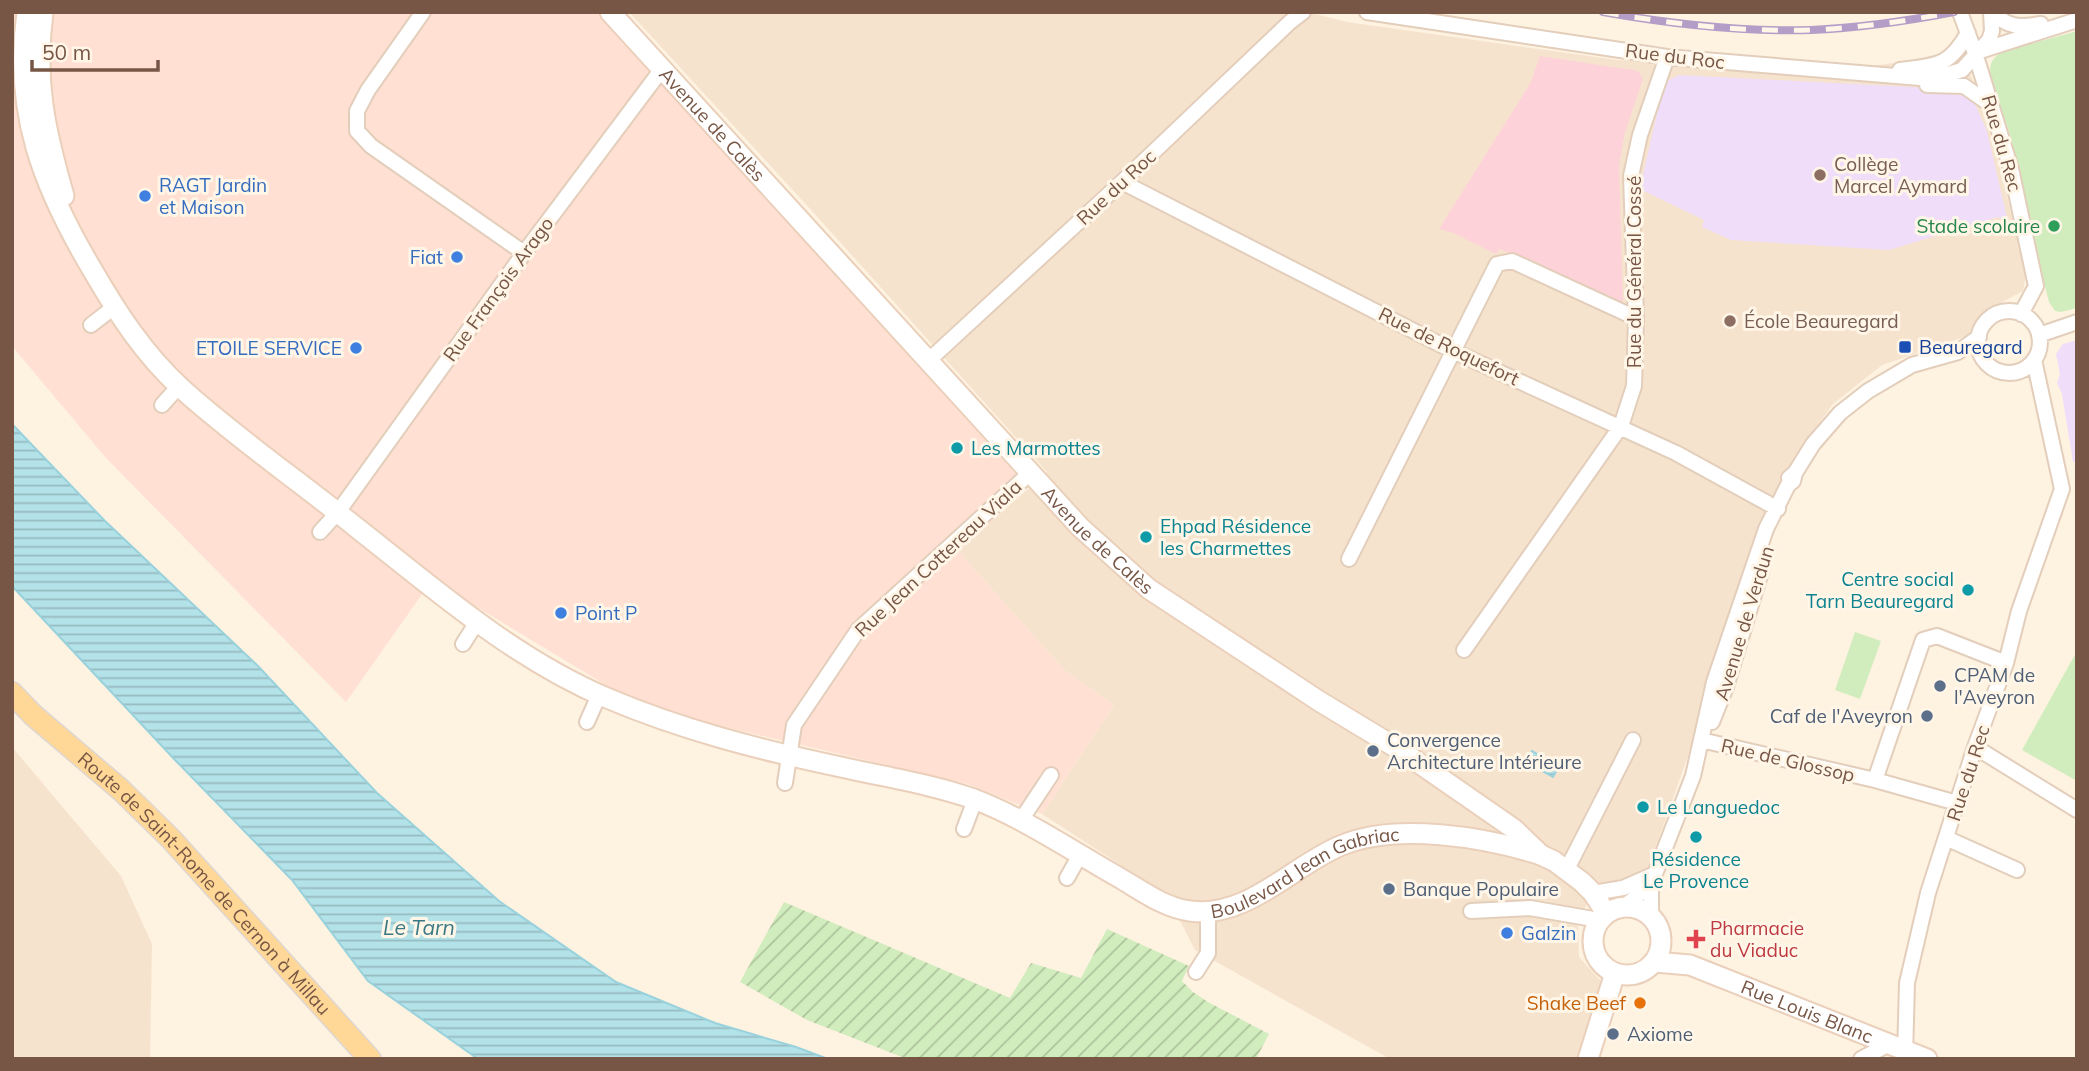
<svg xmlns="http://www.w3.org/2000/svg" width="2089" height="1071" font-family="Mulish,sans-serif">
<style>
.residential{fill:#f6e3ce}
.commercial{fill:#ffe0d3}
.education{fill:#efddfa}
.medical{fill:#fdd2d8}
.garden{fill:url(#garden-furrows)}
.pitch{fill:#d1edbe}
.water{fill:url(#water-rules);stroke:#99d2dc;stroke-width:2}
.lines{fill:none;stroke-linecap:round;stroke-linejoin:round}
.street-casing{stroke:#e3cebb;stroke-width:18}
.secondary-casing{stroke:#ead0bb;stroke-width:23}
.primary-casing{stroke:#ded6d2;stroke-width:24}
.street{stroke:#fff;stroke-width:14}
.secondary{stroke:#fff;stroke-width:19}
.primary{stroke:#ffd796;stroke-width:21}
.rail-casing{stroke:#b49ec8;stroke-width:8}
.rail{stroke:#fff6e8;stroke-width:5;stroke-dasharray:16;stroke-linecap:butt}
.education-dot{fill:#8d6e63;stroke:#fff6e8;stroke-width:2.5}
.shop-dot{fill:#3f7fe0;stroke:#fff6e8;stroke-width:2.5}
.leisure-dot{fill:#2e9e5b;stroke:#fff6e8;stroke-width:2.5}
.transit-dot{fill:#1a4fb4;stroke:#fff6e8;stroke-width:2.5}
.culture-dot{fill:#0f9aa8;stroke:#fff6e8;stroke-width:2.5}
.service-dot{fill:#5c6f8a;stroke:#fff6e8;stroke-width:2.5}
.health-dot{fill:#e0444e;stroke:#fff6e8;stroke-width:2.5}
.food-dot{fill:#e8710a;stroke:#fff6e8;stroke-width:2.5}
.labels{text-anchor:middle;stroke-width:6;stroke-linejoin:round;paint-order:stroke}
.street-label{font-size:19px;fill:#775645;stroke:#fff6e8}
.education-label{font-size:19px;fill:#785e54;stroke:#fff6e8;text-anchor:start}
.shop-label{font-size:19px;fill:#366cbe;stroke:#fff6e8;text-anchor:start}
.leisure-label{font-size:19px;fill:#27864d;stroke:#fff6e8;text-anchor:end}
.transit-label{font-size:19px;fill:#164399;stroke:#fff6e8;text-anchor:start}
.culture-label{font-size:19px;fill:#0d838f;stroke:#fff6e8;text-anchor:start}
.service-label{font-size:19px;fill:#4e5e75;stroke:#fff6e8;text-anchor:start}
.health-label{font-size:19px;fill:#be3a42;stroke:#fff6e8;text-anchor:start}
.food-label{font-size:19px;fill:#c56008;stroke:#fff6e8;text-anchor:end}
.water-label{font-size:21px;font-style:italic;fill:#3b7a85;stroke:#fff6e8}
</style>
<defs>
<pattern id="garden-furrows" width="10" height="10" patternUnits="userSpaceOnUse" patternTransform="scale(1.75)"><rect width="10" height="10" fill="#d1edbe"/><path d="M-1 1l2-2M0 10L10 0M9 11l2-2" fill="none" stroke="#aec39c"/></pattern>
<pattern id="water-rules" width="6" height="5" patternUnits="userSpaceOnUse" patternTransform="scale(1.75)"><rect width="6" height="5" fill="#b3e2e9"/><path d="M0 2.5h6" fill="none" stroke="#96babf"/></pattern>
</defs>
<rect width="100%" height="100%" fill="#fef2e0"/>
<path class="residential" d="M629,12H1307L1347,22L1617,60L1844,69L1963,55L1989,123L2026,274L2023,291L1991,308L1970,335L1882,365L1833,404L1797,453L1767,510L1700,722L1645,877L1594,890L1578,922L1579,957L1607,988L1583,1059H1390L1195,950L1167,895L1042,814L1114,705L1065,671L958,551L1047,472L812,211Z
M12,747L121,876L152,944L150,1059H12Z"/>
<path class="commercial" d="M12,12H608L1032,483L959,552L1065,671L1114,705L1042,814L968,784L644,708L432,580L346,702L106,458L12,346Z"/>
<path class="education" d="M1679,75L1969,90L1987,131L2008,222L1998,217L1889,250L1731,240L1702,227L1704,220L1640,189L1661,95L1667,81Z
M2077,340V461L2073,462L2062,394L2057,383L2060,374L2056,354L2063,344Z"/>
<path class="medical" d="M1540,56L1633,70L1638,71L1643,79L1625,132L1619,166L1623,306L1500,249L1496,254L1453,233L1439,229L1531,82Z"/>
<path class="garden" d="M784,902L1010,998L1031,963L1081,978L1107,929L1189,966L1182,981L1193,992L1208,1002L1269,1034L1257,1057L1260,1059H907L807,1020L740,982Z"/>
<path class="pitch" d="M2077,31V308L2061,312L2055,311L2049,302C2034,247 2024,191 2010,135C2005,116 1990,88 1990,69C1991,60 1995,57 2001,52Z
M1855,632L1881,641L1860,699L1835,690Z
M2077,651V781L2022,750Z"/>
<path class="water" d="M12,424L104,520L258,666L377,793L499,901L616,982L715,1023L796,1047L828,1059H478L368,981L292,880L175,760L12,586Z
M1532,751L1559,766L1553,777L1526,762Z"/>
<g class="lines">
<defs>
<path id="street" d="M423,12L368,90L357,111V131L371,146L524,253
M1367,12L1667,57L1932,79L1962,70L1989,40L1992,31L1991,12
M1960,12L1975,53L2011,169L2036,286L2021,314
M1994,12C2007,29 2022,27 2041,24
M1980,51L2077,20
M1900,70C1937,65 1949,67 1968,33
M1927,85L1964,86L1991,105
M1122,182L1453,351L1676,453L1778,509
M1978 342a31 31 0 1 1 62 0a31 31 0 1 1-62 0Z
M91,325L114,307
M2039,335L2077,322
M928,361L1122,182L1290,22L1303,12
M162,405L179,386
M1789,478L1795,473L1813,444L1840,413L1868,391L1912,365L1958,352L1979,337
M320,532L338,512L524,253L662,69
M1349,559L1497,264L1512,261L1636,318
M463,644L477,622
M1464,650L1621,426L1634,386L1636,318L1631,176L1640,135L1667,57
M587,722L599,695
M1712,722L1726,687L1761,572
M1701,740L1875,780L1957,803
M1975,747L2077,810
M1875,780L1923,640L1937,636L2006,663
M785,783L794,725L858,630L1031,472
M1021,820L1051,775
M964,829L975,800
M1946,838L2017,870
M1567,869L1633,740
M1067,878L1080,855
M1593,893L1623,888L1655,874
M1625,906L1651,884
M1471,911L1530,908L1599,920
M1651,916V884L1693,776L1714,682L1766,529L1788,485L1793,481L1795,473
M1196,972L1208,953V912
M1905,1057L1907,983L1928,893L1975,747L2006,663L2019,611L2062,489L2034,360
M1861,1059L1889,1044"/>
<g id="secondary">
<path id="s1" d="M27,12C13,112 43,187 93,271C118,314 144,354 181,388C236,438 299,481 357,528C436,590 513,658 607,698C682,730 761,750 841,767C885,777 931,784 974,799C1026,819 1072,851 1120,878C1142,891 1165,908 1190,911C1247,919 1292,866 1340,846C1395,822 1485,837 1541,855"/>
<path d="M43,12C34,81 45,130 64,196"/>
<path id="s2" d="M610,12L1080,527L1149,589L1319,701L1400,750L1514,829L1541,855L1554,861L1582,882L1593,893L1606,913"/>
<circle cx="1627" cy="941" r="34"/>
<path id="s3" d="M1655,962L1690,965L1927,1059"/>
<path d="M1588,1059L1615,973"/>
</g>
<g id="primary">
<path id="s4" d="M12,693L33,715L121,790L171,839L370,1059"/>
</g>
</defs>
<use href="#street" class="street-casing"/>
<use href="#secondary" class="secondary-casing"/>
<use href="#primary" class="primary-casing"/>
<use href="#street" class="street"/>
<use href="#secondary" class="secondary"/>
<use href="#primary" class="primary"/>
<defs>
<path id="rail" d="M1603,12C1671,24 1742,32 1811,30C1859,28 1907,21 1954,12"/>
</defs>
<use href="#rail" class="rail-casing"/>
<use href="#rail" class="rail"/>
</g>
<g class="education-dot">
<circle cx="1820" cy="175" r="7"/>
<circle cx="1730" cy="321" r="7"/>
</g>
<g class="shop-dot">
<circle cx="145" cy="196" r="7"/>
<circle cx="457" cy="257" r="7"/>
<circle cx="356" cy="348" r="7"/>
<circle cx="561" cy="613" r="7"/>
<circle cx="1507" cy="933" r="7"/>
</g>
<circle class="leisure-dot" cx="2054" cy="226" r="7"/>
<rect class="transit-dot" x="1898" y="340" width="14" height="14" rx="3.5"/>
<g class="culture-dot">
<circle cx="957" cy="448" r="7"/>
<circle cx="1146" cy="537" r="7"/>
<circle cx="1968" cy="590" r="7"/>
<circle cx="1643" cy="807" r="7"/>
<circle cx="1696" cy="837" r="7"/>
</g>
<g class="service-dot">
<circle cx="1940" cy="686" r="7"/>
<circle cx="1927" cy="716" r="7"/>
<circle cx="1373" cy="751" r="7"/>
<circle cx="1389" cy="889" r="7"/>
<circle cx="1613" cy="1034" r="7"/>
</g>
<path class="health-dot" d="M1692.5 928.5h7v7h7v7h-7v7h-7v-7h-7v-7h7z"/>
<circle class="food-dot" cx="1640" cy="1003" r="7"/>
<g class="labels">
<g class="street-label">
<text transform="translate(1675 56) rotate(7)" y="7">Rue du Roc</text>
<text dy="7" stroke="none"><textPath href="#s2" startOffset="152">Avenue de Calès</textPath></text>
<text transform="translate(2002 143) rotate(74)" y="7">Rue du Rec</text>
<text transform="translate(1116 187) rotate(-43)" y="7">Rue du Roc</text>
<text transform="translate(1634 272) rotate(-90)" y="7">Rue du Général Cossé</text>
<text transform="translate(498 289) rotate(-54)" y="7">Rue François Arago</text>
<text transform="translate(1449 346) rotate(26)" y="7">Rue de Roquefort</text>
<text dy="7" stroke="none"><textPath href="#s2" startOffset="719">Avenue de Calès</textPath></text>
<text transform="translate(938 558) rotate(-43)" y="7">Rue Jean Cottereau Viala</text>
<text transform="translate(1744 623) rotate(-73)" y="7">Avenue de Verdun</text>
<text transform="translate(1788 760) rotate(13)" y="7">Rue de Glossop</text>
<text transform="translate(1968 773) rotate(-72)" y="7">Rue du Rec</text>
<text dy="7" stroke="none"><textPath href="#s1" startOffset="1698">Boulevard Jean Gabriac</textPath></text>
<text dy="7" stroke="none"><textPath href="#s4" startOffset="271">Route de Saint-Rome de Cernon à Millau</textPath></text>
<text dy="7" stroke="none"><textPath href="#s3" startOffset="161">Rue Louis Blanc</textPath></text>
</g>
<g class="education-label">
<text x="1834" y="171">Collège<tspan x="1834" dy="22">Marcel Aymard</tspan></text>
<text x="1744" y="328">École Beauregard</text>
</g>
<g class="shop-label">
<text x="159" y="192">RAGT Jardin<tspan x="159" dy="22">et Maison</tspan></text>
<text x="443" y="264" text-anchor="end">Fiat</text>
<text x="342" y="355" text-anchor="end">ETOILE SERVICE</text>
<text x="575" y="620">Point P</text>
<text x="1521" y="940">Galzin</text>
</g>
<g class="leisure-label">
<text x="2040" y="233">Stade scolaire</text>
</g>
<g class="transit-label">
<text x="1919" y="354">Beauregard</text>
</g>
<g class="culture-label">
<text x="971" y="455">Les Marmottes</text>
<text x="1160" y="533">Ehpad Résidence<tspan x="1160" dy="22">les Charmettes</tspan></text>
<text x="1954" y="586" text-anchor="end">Centre social<tspan x="1954" dy="22">Tarn Beauregard</tspan></text>
<text x="1657" y="814">Le Languedoc</text>
<text x="1696" y="866" text-anchor="middle">Résidence<tspan x="1696" dy="22">Le Provence</tspan></text>
</g>
<g class="service-label">
<text x="1954" y="682">CPAM de<tspan x="1954" dy="22">l'Aveyron</tspan></text>
<text x="1913" y="723" text-anchor="end">Caf de l'Aveyron</text>
<text x="1387" y="747">Convergence<tspan x="1387" dy="22">Architecture Intérieure</tspan></text>
<text x="1403" y="896">Banque Populaire</text>
<text x="1627" y="1041">Axiome</text>
</g>
<g class="health-label">
<text x="1710" y="935">Pharmacie<tspan x="1710" dy="22">du Viaduc</tspan></text>
</g>
<g class="food-label">
<text x="1626" y="1010">Shake Beef</text>
</g>
<g class="water-label">
<text x="419" y="935">Le Tarn</text>
</g>
</g>
<rect width="2089" height="1071" fill="none" stroke="#775645" stroke-width="28"/>
<path d="M32 60v10h126v-10" fill="none" stroke="#775645" stroke-width="3.5"/>
<text x="42" y="60" font-size="21" fill="#775645" stroke="#fff6e8" stroke-width="5" paint-order="stroke">50 m</text>
</svg>
